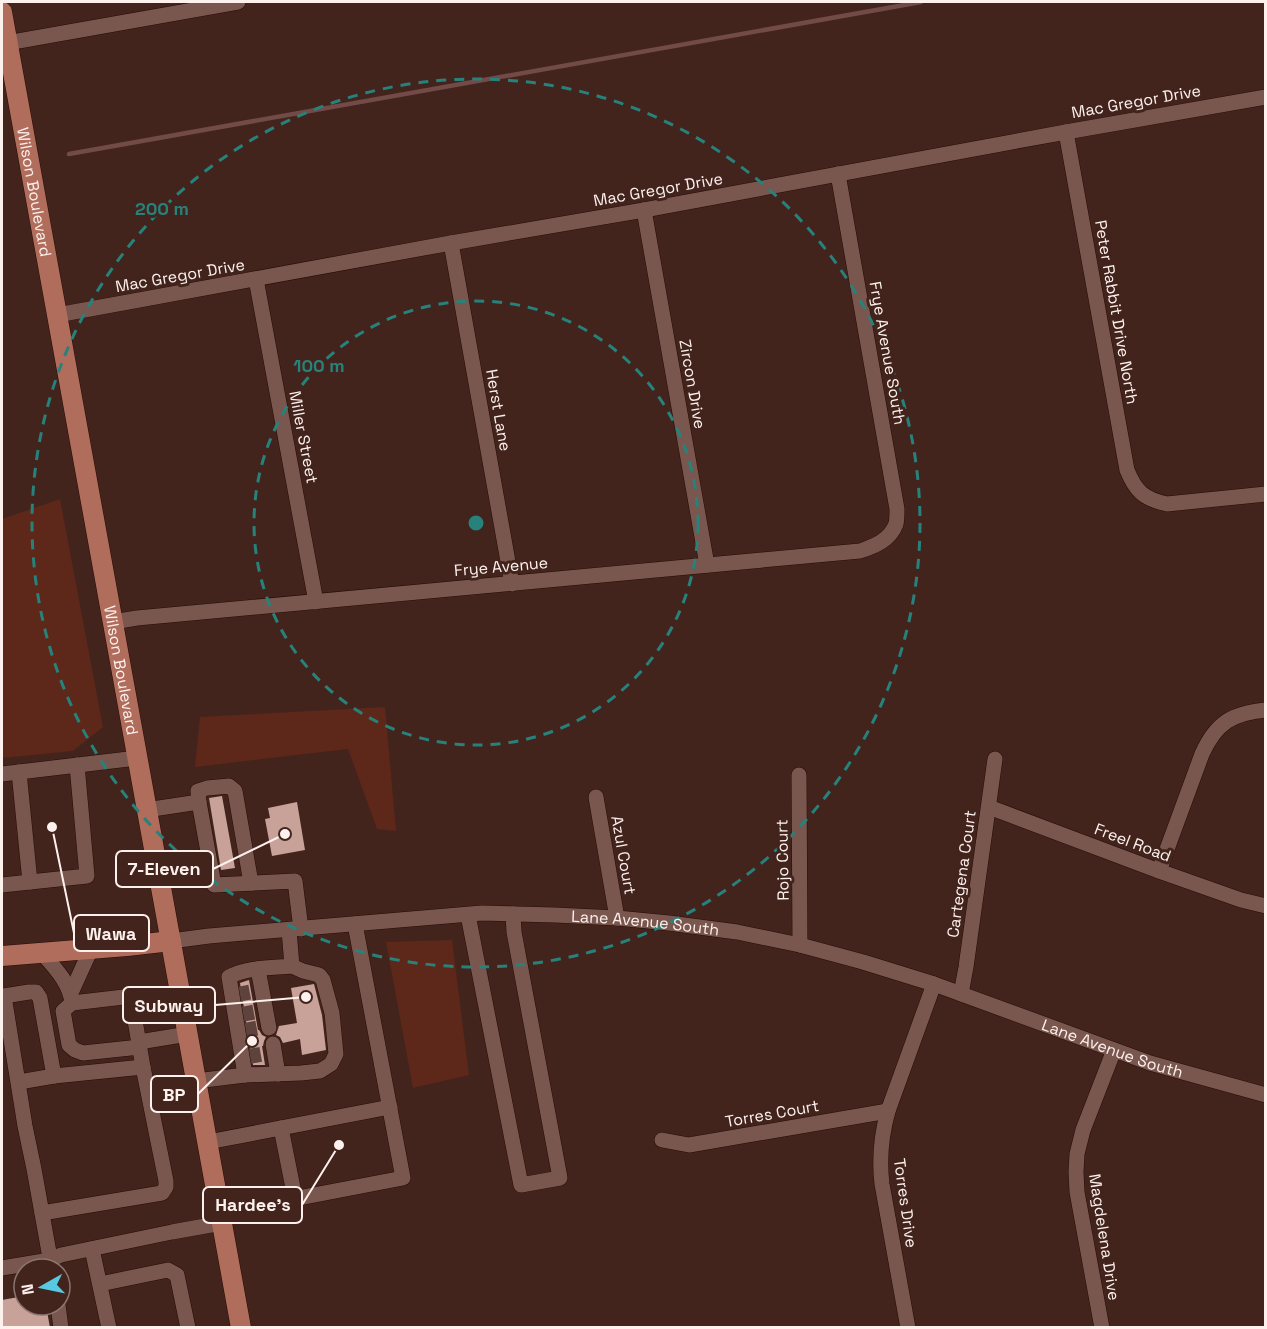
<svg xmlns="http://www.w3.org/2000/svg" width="1267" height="1329" font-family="'Space Grotesk',sans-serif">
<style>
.green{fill:#5d2719}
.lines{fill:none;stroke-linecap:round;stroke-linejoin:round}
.stream{stroke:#724a47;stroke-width:4.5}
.building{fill:#c8a298}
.minor-tunnel{stroke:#5e433c;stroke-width:15;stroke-dasharray:15 8;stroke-linecap:butt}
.minor-casing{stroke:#270c06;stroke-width:16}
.major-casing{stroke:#270c06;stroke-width:21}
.minor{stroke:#79574e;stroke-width:15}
.major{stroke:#b06d5c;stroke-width:20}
.ring{fill:none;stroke:#27827b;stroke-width:3;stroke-dasharray:10 8}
.labels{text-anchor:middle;stroke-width:6;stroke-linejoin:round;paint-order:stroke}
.street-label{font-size:16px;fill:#fdf1ee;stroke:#42241d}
.centre{fill:#27827b;stroke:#42241d;stroke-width:3}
.ring-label{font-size:18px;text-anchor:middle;font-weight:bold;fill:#27827b;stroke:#42241d;stroke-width:6;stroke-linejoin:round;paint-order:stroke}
.leader{fill:none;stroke:#fdf1ee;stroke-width:2}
.callout-dot{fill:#fdf1ee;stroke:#42241d;stroke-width:2}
.callout{fill:#42241d;stroke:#fdf1ee;stroke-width:2}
.callout-label{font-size:18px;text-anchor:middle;font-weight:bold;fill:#fdf1ee}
</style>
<rect width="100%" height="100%" fill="#42241d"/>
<path class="green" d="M60,499L103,727L73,751L2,758V519Z
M385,707L396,831L377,829L348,749L195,767L200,717Z
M452,940L469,1075L413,1088L386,942Z"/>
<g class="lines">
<path class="stream" d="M69,154L921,2"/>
</g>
<path class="building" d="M222,796L235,868L221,870L209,798Z
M297,802L305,850L272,856L265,819L270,818L268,808Z
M249,980L258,1030H259L262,1035L266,1037L264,1041L263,1046H262L265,1065H253L240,983Z
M314,984L322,1015L326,1050L302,1055L300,1039L283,1043L280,1037L276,1035L279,1026L297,1023L291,988Z
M24,1296V1305H46L50,1328H2V1300Z"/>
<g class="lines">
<path class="minor-tunnel" d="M235,995L251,992
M239,1015L255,1012
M242,1031L258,1028
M246,1057L263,1054"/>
<defs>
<g id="minor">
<path d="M7,43L238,2"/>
<path d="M1066,132L1127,470C1136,492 1144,499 1167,504L1266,494"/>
<path d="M644,210L707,565"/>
<path d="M451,243L512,584"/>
<path d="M256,279L316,602"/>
<path d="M57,315L451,243L644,210L1066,132L1266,97"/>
<path d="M113,622L137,618L860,551C875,546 890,540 896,524C897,520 897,514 897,509L838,174"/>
<path d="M2,774L19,772"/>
<path d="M799,775L800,945"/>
<path d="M596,797L617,918"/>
<path d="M199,802L198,791L207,788L229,786L235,791L251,883"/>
<path d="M989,807L1159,871L1241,900L1266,906"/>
<path d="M146,810L199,802L214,885L295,881L301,929"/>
<path d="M1159,871L1202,754C1216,723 1232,713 1266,710"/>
<path d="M30,882L87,876L77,765"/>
<path d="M2,885L30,882L19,772L137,758"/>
<path d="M468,915L521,1185L560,1178L514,932L513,914"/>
<path id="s1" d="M171,941L209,936L482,913L555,915L617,918L669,923L737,932L800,945L863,962L934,984L1150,1063L1266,1095"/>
<path d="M42,953C55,968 70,983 72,1003L124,997L130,999L132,1003L143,1067"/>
<path d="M258,969L269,1028"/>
<path d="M71,993L91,949"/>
<path d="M961,994L966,967L995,759"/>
<path d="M4,996L29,992H36L40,998L54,1076"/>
<path d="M2,997L4,996L25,1126L34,1169L52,1269"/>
<path d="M72,1003L63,1011L69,1045L75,1050L83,1053L140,1047"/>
<path d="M139,1042L188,1034"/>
<path d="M273,1044L278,1074"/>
<path d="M245,1075L301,1073L320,1071L331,1064L336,1054L332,1013L323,980L319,975L303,971L292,966"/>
<path d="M196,1081L245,1075L229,977C248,967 271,968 292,966L289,930"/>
<path d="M19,1082L54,1076L143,1067L166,1181V1187L162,1193L42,1213"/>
<path d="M281,1128L295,1198"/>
<path d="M662,1140L689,1145L888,1111"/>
<path d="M208,1142L390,1107"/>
<path d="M220,1213L403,1178L355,924"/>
<path d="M92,1249L109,1328"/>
<path d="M2,1268L50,1260L61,1255L172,1232L222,1223"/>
<path d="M100,1284L168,1270L177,1275L188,1328"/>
<path d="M58,1305L61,1328"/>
<path d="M908,1328L882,1184C879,1159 881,1136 888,1111L934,984"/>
<path d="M1102,1328L1077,1192L1076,1172L1077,1154L1083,1130L1114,1050"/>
</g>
<g id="major">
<path id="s2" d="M2,12L241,1328"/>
<path d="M2,956L127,946L171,941"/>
</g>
</defs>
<use href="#minor" class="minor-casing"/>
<use href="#major" class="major-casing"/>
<use href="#minor" class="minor"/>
<use href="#major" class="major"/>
</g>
<g class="ring">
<circle cx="476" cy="523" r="222"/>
<circle cx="476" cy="523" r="444"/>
</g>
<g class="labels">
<g class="street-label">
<text transform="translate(1136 101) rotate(-10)" y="6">Mac Gregor Drive</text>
<text transform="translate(658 189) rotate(-10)" y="6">Mac Gregor Drive</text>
<text dy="6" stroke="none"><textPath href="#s2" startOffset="183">Wilson Boulevard</textPath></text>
<text transform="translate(180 275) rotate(-10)" y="6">Mac Gregor Drive</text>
<text transform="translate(1117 312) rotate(80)" y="6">Peter Rabbit Drive North</text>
<text transform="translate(888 353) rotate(80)" y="6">Frye Avenue South</text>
<text transform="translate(693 384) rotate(80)" y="6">Zircon Drive</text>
<text transform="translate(499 410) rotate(80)" y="6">Herst Lane</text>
<text transform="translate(304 437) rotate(79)" y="6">Miller Street</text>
<text transform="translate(501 566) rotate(-5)" y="6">Frye Avenue</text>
<text dy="6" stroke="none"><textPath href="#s2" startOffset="669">Wilson Boulevard</textPath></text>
<text transform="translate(1133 842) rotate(21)" y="6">Freel Road</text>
<text transform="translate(624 855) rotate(80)" y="6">Azul Court</text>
<text transform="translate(782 860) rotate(-91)" y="6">Rojo Court</text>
<text transform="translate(961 874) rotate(-82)" y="6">Cartegena Court</text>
<text dy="6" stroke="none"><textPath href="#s1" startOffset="476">Lane Avenue South</textPath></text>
<text dy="6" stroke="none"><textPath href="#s1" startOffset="962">Lane Avenue South</textPath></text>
<text transform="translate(772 1113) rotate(-10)" y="6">Torres Court</text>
<text transform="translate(906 1203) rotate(82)" y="6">Torres Drive</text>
<text transform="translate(1105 1237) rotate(81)" y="6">Magdelena Drive</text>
</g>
</g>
<circle cx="476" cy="523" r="9" class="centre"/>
<g class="ring-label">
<text x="162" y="215">200 m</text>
<text x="319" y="372">100 m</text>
</g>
<path class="leader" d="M285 834L213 869M52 827L74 933M306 997L215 1005M252 1041L198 1094M339 1145L302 1205"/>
<g class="callout-dot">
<circle cx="285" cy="834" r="6"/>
<circle cx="52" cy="827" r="6"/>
<circle cx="306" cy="997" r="6"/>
<circle cx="252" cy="1041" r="6"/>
<circle cx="339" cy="1145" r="6"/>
</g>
<g class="callout">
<rect x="116" y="851" width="97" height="36" rx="6"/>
<rect x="74" y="915" width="75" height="36" rx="6"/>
<rect x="123" y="987" width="92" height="36" rx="6"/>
<rect x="151" y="1076" width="47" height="36" rx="6"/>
<rect x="203" y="1187" width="99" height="36" rx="6"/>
</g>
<g class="callout-label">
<text x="164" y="875">7-Eleven</text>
<text x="111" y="940">Wawa</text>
<text x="169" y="1012">Subway</text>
<text x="174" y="1101">BP</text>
<text x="253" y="1211">Hardee's</text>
</g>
<rect width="1267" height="1329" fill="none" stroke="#fdf1ee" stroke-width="6"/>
<g transform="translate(42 1287) rotate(261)"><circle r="28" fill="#42241d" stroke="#8d7671" stroke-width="1.5"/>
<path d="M0-4.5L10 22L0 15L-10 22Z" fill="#57c9e3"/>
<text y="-9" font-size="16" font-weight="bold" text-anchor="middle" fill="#fdf1ee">N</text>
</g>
</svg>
